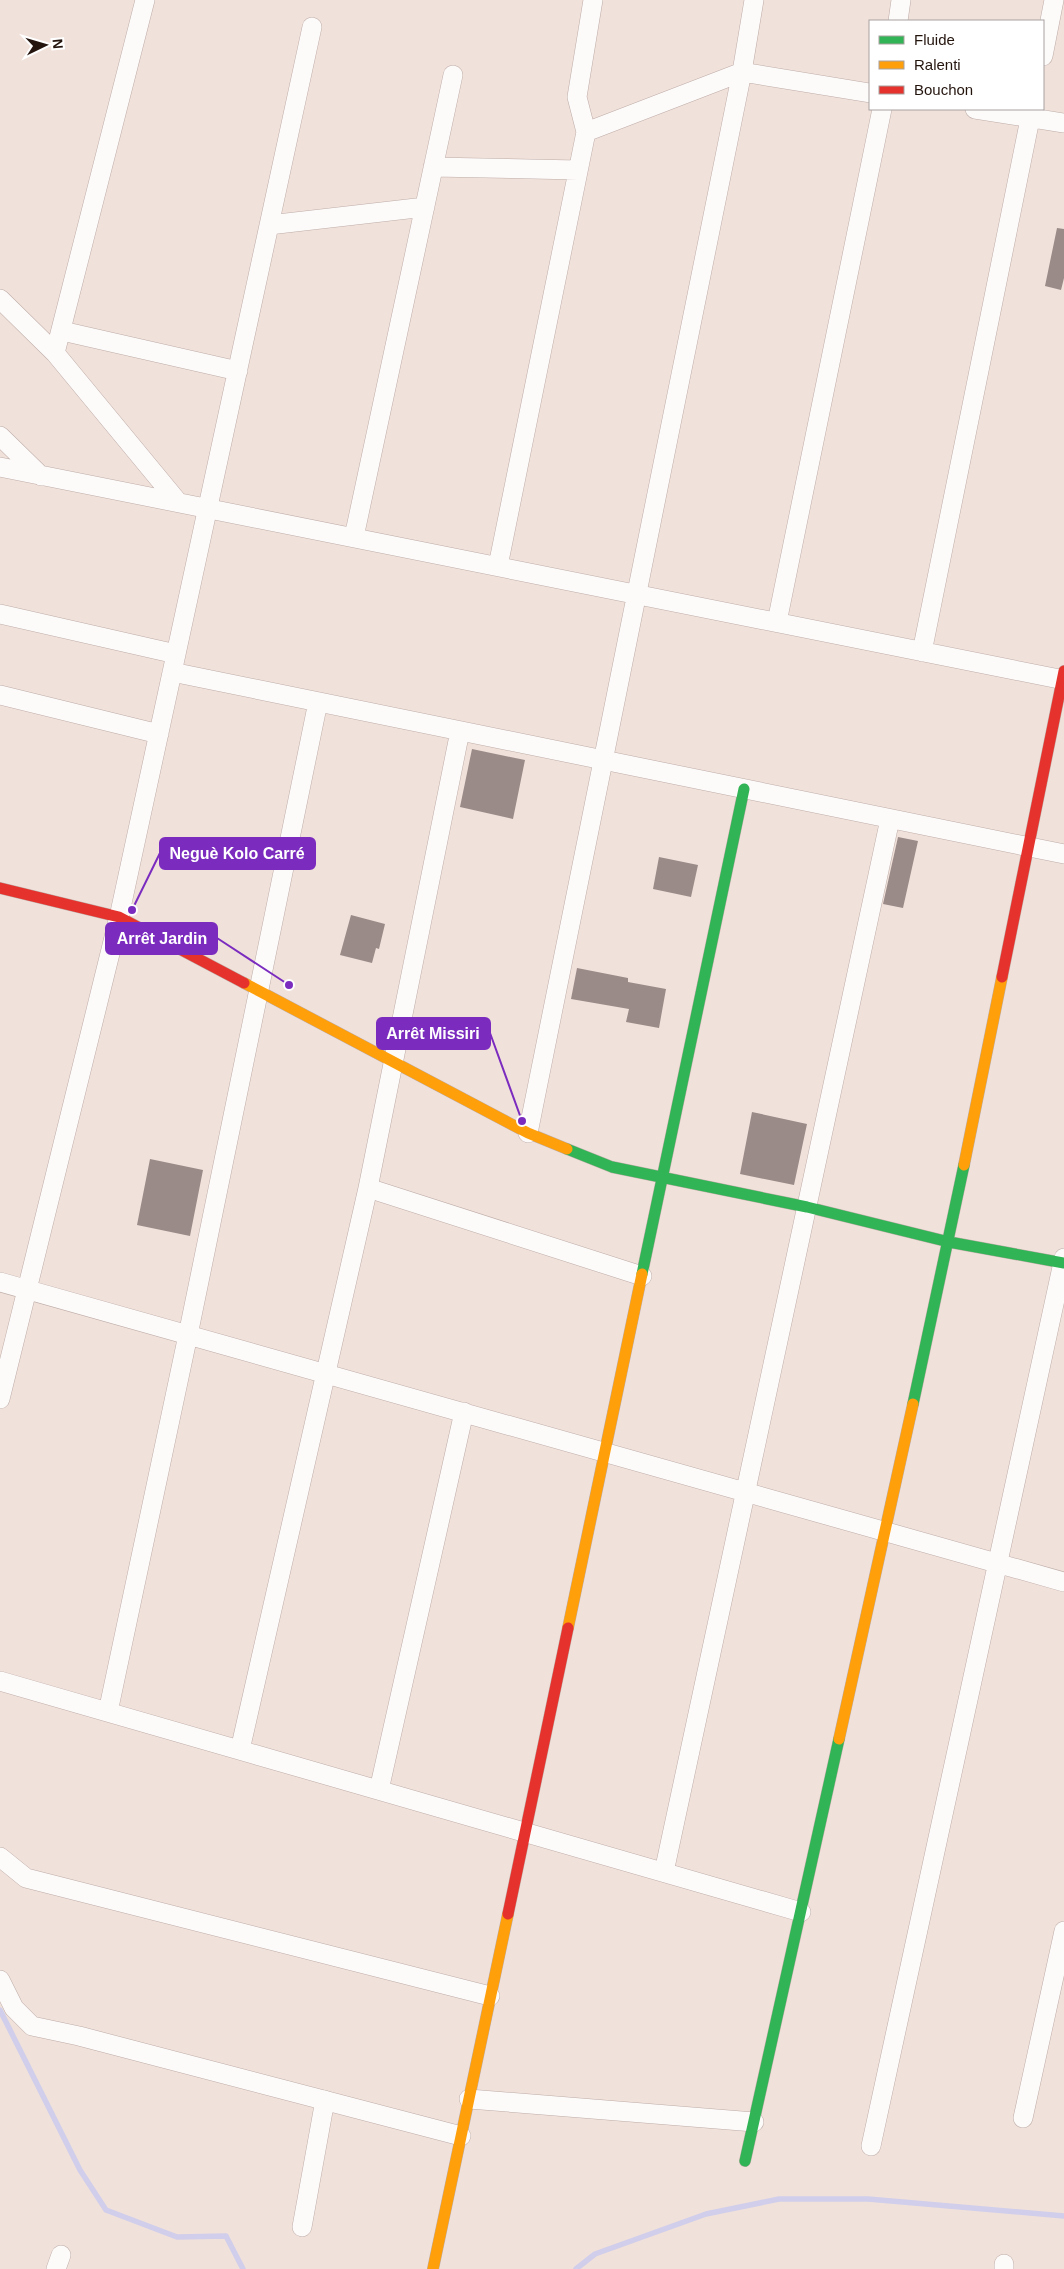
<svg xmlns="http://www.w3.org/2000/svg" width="1064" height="2269" font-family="Helvetica,sans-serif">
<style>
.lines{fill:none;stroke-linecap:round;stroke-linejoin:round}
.stream{stroke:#d0ceea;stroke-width:5.5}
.building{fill:#9b8b88}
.street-casing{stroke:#bdada7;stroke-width:20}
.fast-casing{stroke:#bdada7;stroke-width:12}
.slow-casing{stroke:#bdada7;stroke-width:12}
.jam-casing{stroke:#bdada7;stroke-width:12}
.street{stroke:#fdfafa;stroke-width:19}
.fast{stroke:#30b455;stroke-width:11}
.slow{stroke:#ff9f0a;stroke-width:11}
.jam{stroke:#e5322d;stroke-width:11}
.leader{fill:none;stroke:#7b2cbf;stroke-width:2}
.callout-dot{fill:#7b2cbf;stroke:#fff;stroke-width:2}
.callout{fill:#7b2cbf;stroke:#7b2cbf;stroke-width:2}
.callout-label{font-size:16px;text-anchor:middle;font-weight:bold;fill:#fff}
</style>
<rect width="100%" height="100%" fill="#f1e1db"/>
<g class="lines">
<path class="stream" d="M0,2010L80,2170L106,2210L177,2237L226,2236L243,2269
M576,2269L595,2254L706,2214L779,2199H868L1064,2216"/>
</g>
<path class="building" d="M1057,228L1064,229V278L1061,290L1045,286Z
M472,749L525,760L513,819L460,807Z
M898,837L918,841L903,908L883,904Z
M659,857L698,865L691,897L653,889Z
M351,915L385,924L379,949L376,948L372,963L340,955Z
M577,968L628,978V982L666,989L659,1028L626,1022L629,1009L571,999Z
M752,1112L807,1124L794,1185L740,1174Z
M150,1159L203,1170L190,1236L137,1225Z"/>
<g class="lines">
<defs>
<path id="street" d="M898,21L901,0
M1043,56L1054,0
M975,109L1064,123
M586,132L742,72L870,93
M433,167L578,170
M269,225L425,207
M0,299L55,353L178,502
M62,331L238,371
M55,353L145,0
M0,436L41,476
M0,467L1064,680
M354,537L453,75
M498,566L586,132L577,97L593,0
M0,614L176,654
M777,622L882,109
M922,652L1032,109
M172,672L1064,854
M0,695L159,734
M528,1133L742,72L754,0
M368,1188L642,1276
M0,1282L1064,1582
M0,1399L119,917L312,27
M0,1681L801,1912
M108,1712L188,1335L318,702
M240,1750L368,1188L460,731
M379,1790L464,1412
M0,1857L26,1878L490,1996
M664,1872L890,819
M0,1980L14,2008L32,2026L79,2036L461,2136
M469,2099L754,2122
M1023,2118L1064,1931
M871,2146L1064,1258
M302,2227L325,2100
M56,2269L61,2255
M1004,2269V2264"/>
<path id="fast" d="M567,1149L612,1167L807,1207L949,1242L1064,1263
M642,1274L744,789
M913,1404L964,1165
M745,2161L839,1739"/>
<path id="slow" d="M244,983L528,1133L567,1149
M964,1165L1002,977
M568,1628L642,1274
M839,1739L913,1404
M433,2269L508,1914"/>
<path id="jam" d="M0,888L119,917L244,983
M1002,977L1064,671
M508,1914L568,1628"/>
</defs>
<use href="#street" class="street-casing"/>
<use href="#fast" class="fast-casing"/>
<use href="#slow" class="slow-casing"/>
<use href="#jam" class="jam-casing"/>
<use href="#street" class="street"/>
<use href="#fast" class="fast"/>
<use href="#slow" class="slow"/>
<use href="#jam" class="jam"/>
</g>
<path class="leader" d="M132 910L160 853M289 985L217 938M522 1121L490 1033"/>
<g class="callout-dot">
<circle cx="132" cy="910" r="5"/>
<circle cx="289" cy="985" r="5"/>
<circle cx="522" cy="1121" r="5"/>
</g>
<g class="callout">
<rect x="160" y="838" width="155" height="31" rx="5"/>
<rect x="106" y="923" width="111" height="31" rx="5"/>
<rect x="377" y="1018" width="113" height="31" rx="5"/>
</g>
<g class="callout-label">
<text x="237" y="859">Neguè Kolo Carré</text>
<text x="162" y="944">Arrêt Jardin</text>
<text x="433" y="1039">Arrêt Missiri</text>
</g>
<rect x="869" y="20" width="175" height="90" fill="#ffffff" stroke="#a7a19f"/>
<rect x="879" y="36" width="25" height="8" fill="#30b455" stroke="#a7a19f"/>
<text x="914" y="45" font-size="15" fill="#24140e">Fluide</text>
<rect x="879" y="61" width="25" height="8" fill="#ff9f0a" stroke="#a7a19f"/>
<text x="914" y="70" font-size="15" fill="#24140e">Ralenti</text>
<rect x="879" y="86" width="25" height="8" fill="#e5322d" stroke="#a7a19f"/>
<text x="914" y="95" font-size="15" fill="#24140e">Bouchon</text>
<g transform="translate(45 45) rotate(85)" stroke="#ffffff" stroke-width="4" paint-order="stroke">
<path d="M0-4L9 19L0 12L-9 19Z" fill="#24140e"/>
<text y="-8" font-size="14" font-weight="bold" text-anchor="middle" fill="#24140e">N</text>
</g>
</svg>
